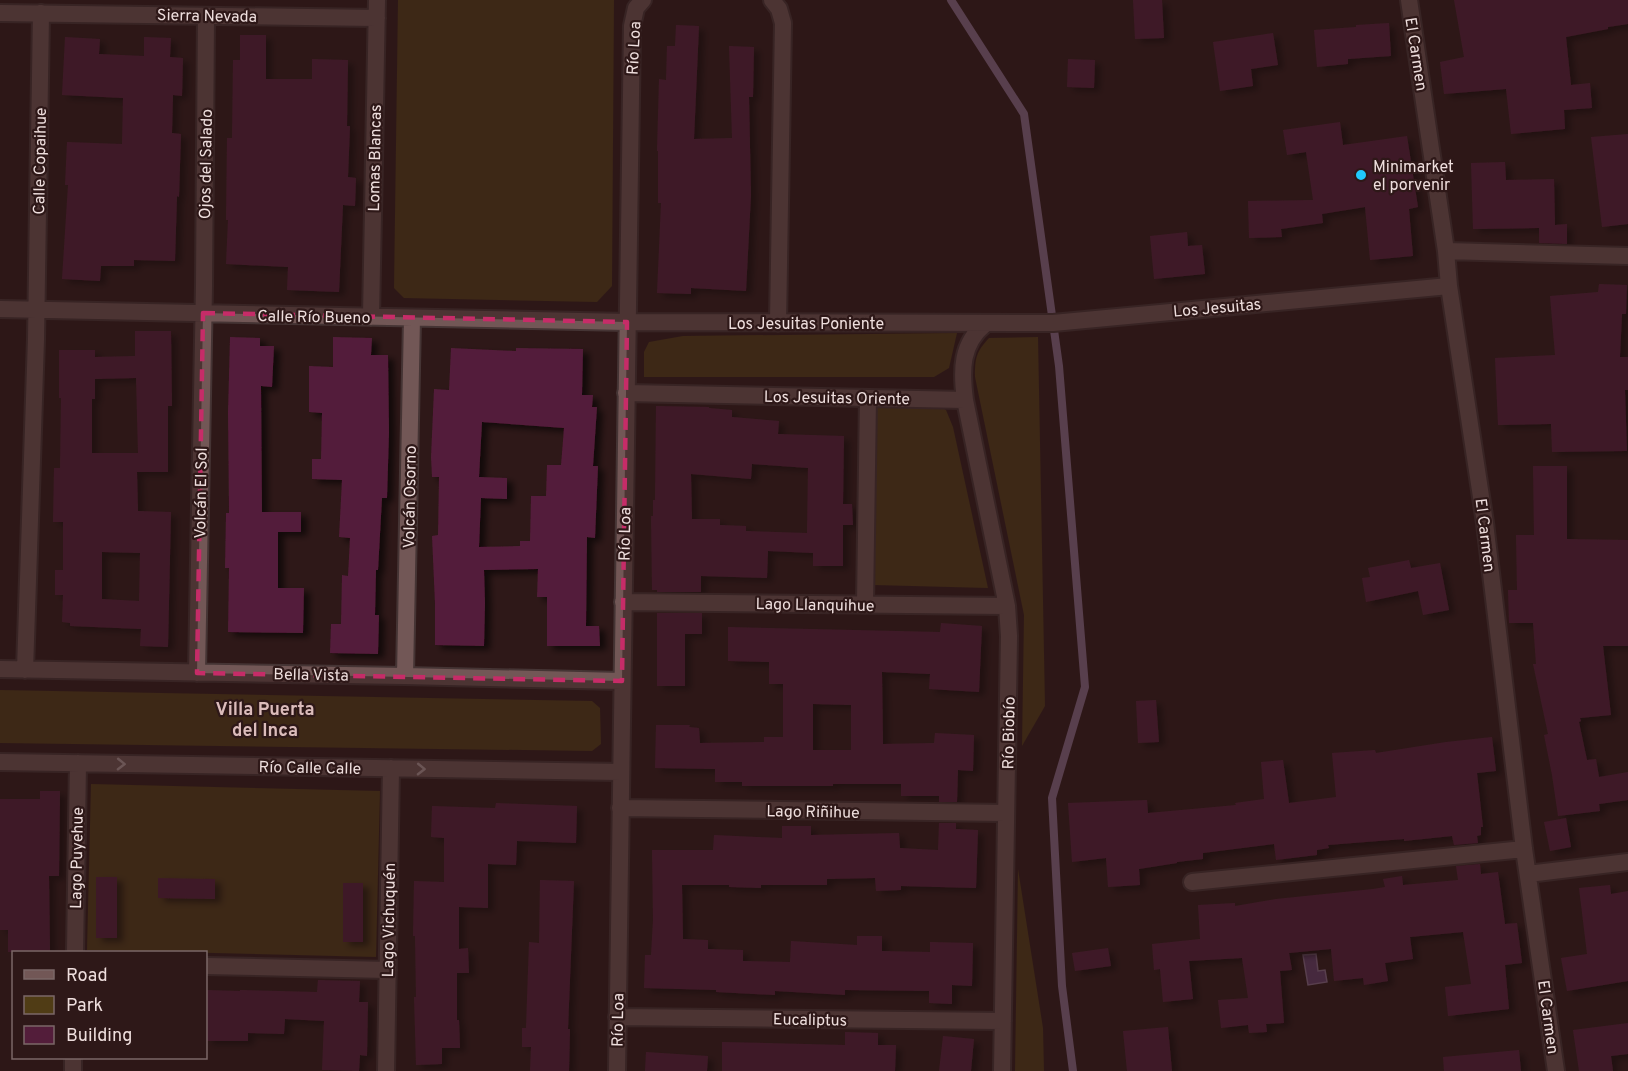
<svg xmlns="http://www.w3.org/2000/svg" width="1628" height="1071" font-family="Overpass,sans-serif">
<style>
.green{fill:#503c15}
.water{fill:#643f6e;stroke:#8d6f8f;stroke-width:1.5}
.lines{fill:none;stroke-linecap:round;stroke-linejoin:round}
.stream{stroke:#8d6f8f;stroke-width:8}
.building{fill:#531d3a;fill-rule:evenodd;filter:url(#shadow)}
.minor-casing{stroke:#453434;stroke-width:20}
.minor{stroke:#725756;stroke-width:16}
.oneway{stroke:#b6a1a0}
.marked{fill:none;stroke:#c62c68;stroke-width:4.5;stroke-dasharray:12 8;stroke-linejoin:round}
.poi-dot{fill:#20c9fd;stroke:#2e1818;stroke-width:2}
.labels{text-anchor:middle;stroke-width:4.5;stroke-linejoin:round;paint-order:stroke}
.street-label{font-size:16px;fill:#eededd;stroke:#2e1818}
.poi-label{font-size:16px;fill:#eededd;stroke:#2e1818;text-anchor:start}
.neighbourhood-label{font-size:18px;font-weight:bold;fill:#dbbcbb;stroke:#2e1818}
</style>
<defs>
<filter id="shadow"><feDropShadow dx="6" dy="4" stdDeviation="3" flood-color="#0009"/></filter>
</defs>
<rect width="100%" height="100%" fill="#2e1818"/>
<path class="green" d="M398,0H614L612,286L597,302L404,298L394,288Z
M957,333L949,368L934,377H644V352L649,342L683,336Z
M1038,337L1045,706L1022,746L1024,615L975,377C975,358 976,352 989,338Z
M875,402L937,405L946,410L953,427L988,588L874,585Z
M0,690L592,701L600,708L601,744L592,751L0,743Z
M91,784L380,791L376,957L87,950Z
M1018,869L1043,1028L1044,1071H1015Z"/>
<path class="water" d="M1316,954L1318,971L1325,970L1327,982L1308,985L1303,955Z"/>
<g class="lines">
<path class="stream" d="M951,0L1024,114L1059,366L1085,687L1052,798L1062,986L1073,1071"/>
</g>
<path class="building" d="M1133,0H1162L1164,38L1135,39Z
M1454,0H1628V24L1608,27V29L1566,37L1571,85L1590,83L1592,108L1564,110L1565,129L1511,134L1506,89L1444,94L1440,62L1464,57Z
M1389,23L1391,56L1348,59V64L1317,67L1314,30L1356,27V25Z
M676,25L699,26L694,139L732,138L729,46L754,47L753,97H749L751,195L746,291L691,288V294L657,293L661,203H658V151H657L659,79L666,80L667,46H675Z
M1273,33L1278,65L1251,69L1253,86L1220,91L1213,42Z
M240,35H266V79H312V59L348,60L347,126H350L348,177L356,178L355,206L343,205L339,292L287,290L288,267L226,264L228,220H226L227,138H232L233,60H240Z
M65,37L100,39L99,54L144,56V37L171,38L170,57L183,58L182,96L173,95L172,133L181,134L179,197L177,196L175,261L134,260V266H101L100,281L62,279L68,185H65L67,142L122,144L123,98L62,95Z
M1068,59L1095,60L1094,88L1067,87Z
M1340,122L1343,145L1407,136L1418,207L1409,209L1413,256L1370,260L1365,207L1322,214L1323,223L1281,229L1282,237L1249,238L1248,201L1313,200L1306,152L1287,155L1283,130Z
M1628,134V224L1602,227L1591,137Z
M1505,162L1506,180L1554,179L1555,225L1567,224V244L1539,243V228L1473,229L1471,163Z
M1187,232L1188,246L1202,245L1205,274L1154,279L1150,236Z
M1599,284L1627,285L1626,314H1622L1620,357H1628V390H1625L1627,451L1552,452L1551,424L1498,425L1495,358L1555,355L1550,296L1598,292Z
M135,331H171L172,406H168V472H137L138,511L171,512L168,647L140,646L141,629L70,626V623L62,622L63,595H55V570H63V522H53L54,468H60L61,398H59V350H95V357L135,356ZM136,378L138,453H92V399H95V379ZM102,552L140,553L139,601L102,599Z
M230,337L260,338V346H274L272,387L261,386L262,512H301V532H278V588H304L303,633L228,632L229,568H225L226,513H229L228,412Z
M333,337L372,338L371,355H388L389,432L387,498H382L378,570H376L375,615H379L378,654L330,653L331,624H341L342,575L348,576L350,538L339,537L342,480L312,479V459H321L322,413L309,412V366L333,367Z
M451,348L516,351V348L583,349L582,395H593L592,407H597L593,466H598L595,538L587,537L586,626H599L600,646H547V597H537L538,569L484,570L485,603L484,646L435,645V604L432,536L438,535L439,477H432L431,457L434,389L449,390ZM482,422L564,428L561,465H547L546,496H531L530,541H520V546L479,547L481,498L507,499V478L479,477Z
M656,406L709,407V408L732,410V417L779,421L778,434L844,436L843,504H852L853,525H843V566H813V553L768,551L767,578L701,576V592H657V590H652L651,516H653V500H655ZM752,464L808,468L807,533L746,531V526L720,525V519H692L691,474L751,479Z
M1533,466H1567V539L1628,540V646H1603L1611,715L1580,718L1581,721L1579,722L1587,760L1596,759L1599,777L1628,772V800L1599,804L1600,811L1558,816L1552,775L1544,735L1548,734L1533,664H1536L1533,623H1509L1508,590H1517L1516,535H1534Z
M1409,560L1411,568L1440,563L1449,610L1423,615L1418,591L1366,602L1362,578L1370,577L1368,568Z
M657,613H702V634H685V686H657Z
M941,623L982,626L979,692L929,689L930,674L882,672L883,744L934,743L935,733L974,735L973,771L958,770L957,802H939V796H901V784H833V786H742V782H715V769L655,768L656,725H690L689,727L699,728L700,743L764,742V737H783V684H769V662L728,661V627L940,632ZM813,704L851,705V750H813Z
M1156,700L1159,742L1138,743L1136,701Z
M1492,737L1496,771L1477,773L1483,827H1481V835L1477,836L1478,843L1454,845L1452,836L1404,841V839L1328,845L1329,848L1317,850V855L1276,860L1274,844L1203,853V859L1177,862V863L1139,869L1140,885L1108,887L1106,858L1072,862L1068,803L1147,800L1148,813L1236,805L1235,803L1264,799L1261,762L1283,760L1289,803L1336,797L1332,753L1375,750L1376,753L1446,742Z
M40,791H60L59,876H49L50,952H8V930H0V799H40Z
M496,803L577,806L576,843L517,841L516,865L488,864V908L459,907V949L468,948L469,973H457V1020H459L460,1048H442V1064L416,1065L414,997H416L415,936H413L414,881L444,882V838L431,837L432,806L495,808Z
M1566,818L1571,847L1550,851L1544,822Z
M939,823H956V829L978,830L976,888L901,886V890L876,891L875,878L827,879V885H761V888L729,887V885H682L683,939L708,940V949L743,950V961L790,962L791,941L857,945V936H882V951L930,952V942L973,943L972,986L952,985V1004L929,1003V991L845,990V995L775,991V995L716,992V990L644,988L645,955H651L653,920L652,850H713L714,835L782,838V826H811V835L899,833L900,848L938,850Z
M1480,864L1481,874L1498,872L1505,924L1517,923L1522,963L1505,965L1509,1009L1448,1016L1445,987L1471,984L1463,932L1410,937L1413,959L1385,963L1388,981L1364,985L1363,978L1334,981L1331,949L1289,953L1292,970L1280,971L1284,1023L1266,1024L1267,1032L1249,1033L1248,1025L1221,1028L1218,1000L1248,998L1242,958L1189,961L1193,999L1163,1002L1160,969L1154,970L1152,944L1200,939L1198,905L1235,903V906L1276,899L1373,889L1385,887L1383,879L1402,876L1403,885L1458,880L1456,866Z
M96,877H117V938H96Z
M158,878L215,879V899L158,898Z
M540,880L574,881L568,1029H570L569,1071H530L531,1047H522V1028H526L529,942L539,943Z
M343,883H363V942H343Z
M1610,885L1611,894L1628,891V981L1567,991L1561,958L1587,954L1579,888Z
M1108,948L1111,966L1075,971L1072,953Z
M318,980L360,981L359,1002H368L367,1056L360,1055L359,1071L322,1070L324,1021L285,1019L284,1034L248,1033V1041H206V990L240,991V990L317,992Z
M1628,1023V1054L1611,1056L1613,1071H1579L1573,1030Z
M1168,1027L1172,1071H1127L1123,1031Z
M845,1032L878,1033V1045H896L895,1071H722V1042L845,1045Z
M943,1036L974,1039L971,1071H939Z
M1519,1050L1521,1071H1444L1443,1057Z
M646,1052L708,1056L707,1071H645Z"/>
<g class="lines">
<defs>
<path id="minor" d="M772,0L779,9L783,23L778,323
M1409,0L1446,251L1449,286L1485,523L1524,849L1556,1071
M0,13L377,18
M1446,251L1628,256
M0,309L627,322L1053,323L1449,286
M371,317L377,0
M985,324C961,344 961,370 965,400L1007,606L1009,636L1002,1071
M626,393L965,400
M623,602L1007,606
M865,605L868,398
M0,669L405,676L622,681
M25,670L36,339L41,13
M197,673L204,286L206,16
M405,676L412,318
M0,762L621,772
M620,808L1006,813
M1528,874L1628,862
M1192,882L1524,849
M75,952L78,763
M206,966L388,970
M617,1017L1003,1021
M73,1071V1058
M386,1071L391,768
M617,1071L632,26L636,8L643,0"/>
</defs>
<use href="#minor" class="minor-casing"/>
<use href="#minor" class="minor"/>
</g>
<defs><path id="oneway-chevron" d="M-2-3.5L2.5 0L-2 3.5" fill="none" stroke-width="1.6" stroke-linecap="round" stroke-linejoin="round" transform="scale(1.5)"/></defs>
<g class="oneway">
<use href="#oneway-chevron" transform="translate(121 764) rotate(1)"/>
<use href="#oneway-chevron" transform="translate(421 769) rotate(1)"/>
</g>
<path d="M0 0H1628V1071H0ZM203,313L627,322L622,681L197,673Z" fill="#2e1818" fill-opacity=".55" fill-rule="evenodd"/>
<path class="marked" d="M203,313L627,322L622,681L197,673Z"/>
<circle class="poi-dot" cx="1361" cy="175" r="6"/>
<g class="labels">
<g class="street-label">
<text transform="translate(207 15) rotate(1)" y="6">Sierra Nevada</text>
<text transform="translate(633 48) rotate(-87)" y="6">Río Loa</text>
<text transform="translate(1417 54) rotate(81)" y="6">El Carmen</text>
<text transform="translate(374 158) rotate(-89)" y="6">Lomas Blancas</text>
<text transform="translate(39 161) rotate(-89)" y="6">Calle Copaihue</text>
<text transform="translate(205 164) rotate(-89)" y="6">Ojos del Salado</text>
<text transform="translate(1217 307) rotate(-5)" y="6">Los Jesuitas</text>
<text transform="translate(314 316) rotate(1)" y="6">Calle Río Bueno</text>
<text x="806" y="329">Los Jesuitas Poniente</text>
<text transform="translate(837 397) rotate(1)" y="6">Los Jesuitas Oriente</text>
<text transform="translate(200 493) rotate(-89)" y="6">Volcán El Sol</text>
<text transform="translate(409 497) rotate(-89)" y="6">Volcán Osorno</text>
<text transform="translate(624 534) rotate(-89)" y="6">Río Loa</text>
<text transform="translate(1486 535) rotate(83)" y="6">El Carmen</text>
<text transform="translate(815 604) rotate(1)" y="6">Lago Llanquihue</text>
<text transform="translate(311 674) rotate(1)" y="6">Bella Vista</text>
<text transform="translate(1008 733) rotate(-89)" y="6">Río Biobío</text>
<text transform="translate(310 767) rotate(1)" y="6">Río Calle Calle</text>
<text transform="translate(813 811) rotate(1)" y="6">Lago Riñihue</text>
<text transform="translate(76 858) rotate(-89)" y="6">Lago Puyehue</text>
<text transform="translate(388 920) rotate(-89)" y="6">Lago Vichuquén</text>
<text transform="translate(1549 1017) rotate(82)" y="6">El Carmen</text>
<text transform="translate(810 1019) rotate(1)" y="6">Eucaliptus</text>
<text transform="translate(617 1020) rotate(-89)" y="6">Río Loa</text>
</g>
<g class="poi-label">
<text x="1373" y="172">Minimarket<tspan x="1373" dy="18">el porvenir</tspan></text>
</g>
<g class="neighbourhood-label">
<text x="265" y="715">Villa Puerta<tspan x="265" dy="21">del Inca</tspan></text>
</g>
</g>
<rect x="12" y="951" width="195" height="108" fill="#2e1818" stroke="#7b6767" stroke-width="1.5"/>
<rect x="24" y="970" width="30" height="9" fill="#725756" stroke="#7b6767" stroke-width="1.5"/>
<text x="66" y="981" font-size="18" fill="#eededd">Road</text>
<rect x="24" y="996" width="30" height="18" fill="#503c15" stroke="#7b6767" stroke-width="1.5"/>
<text x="66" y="1011" font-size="18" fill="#eededd">Park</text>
<rect x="24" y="1026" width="30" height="18" fill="#531d3a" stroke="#7b6767" stroke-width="1.5"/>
<text x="66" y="1041" font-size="18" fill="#eededd">Building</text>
</svg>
